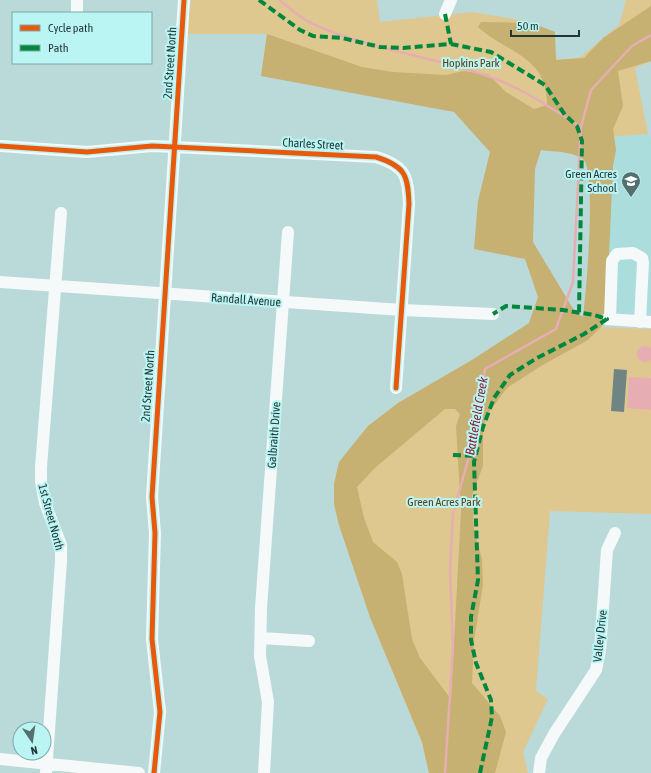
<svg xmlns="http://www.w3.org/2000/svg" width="651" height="773" font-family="'Asap Condensed',sans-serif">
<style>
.built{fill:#aadddc}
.green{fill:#dec890}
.forest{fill:#c6b072;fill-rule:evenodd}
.water{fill:#e6aeb3}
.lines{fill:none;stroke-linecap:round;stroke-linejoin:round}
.stream{stroke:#e6aeb3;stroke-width:2.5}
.building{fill:#6e8583}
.minor{stroke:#f5f9f9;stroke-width:12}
.quiet{stroke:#00873e;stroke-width:4;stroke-dasharray:8 4;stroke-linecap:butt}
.cycleway-casing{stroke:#baf4f3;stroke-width:8}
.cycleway{stroke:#e8590c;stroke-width:5}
.labels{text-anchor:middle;stroke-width:4;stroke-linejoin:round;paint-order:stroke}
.street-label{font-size:12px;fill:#1f3636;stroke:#baf4f3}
.park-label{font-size:12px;fill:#5b4017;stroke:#baf4f3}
.poi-label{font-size:12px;fill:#1f3636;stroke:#baf4f3;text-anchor:end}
.water-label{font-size:13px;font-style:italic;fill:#852032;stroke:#baf4f3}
</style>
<rect width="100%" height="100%" fill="#bad9d9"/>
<path class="built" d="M648,134L651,142V314L606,313L613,166L616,150L614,137Z"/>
<path class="green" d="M191,0H377L380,22L472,12L527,21L558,60L581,57L619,25L626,0H651V61L635,68L648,134L542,142L524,119L261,76L267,34H187Z
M529,324L651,329V514L550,511L536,691L548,699L523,752L528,773H429L422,743L370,617L339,525L334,504V484L339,462L368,426L398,403L472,360Z"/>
<path class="forest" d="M651,6V61L618,71L623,106L613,129L616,150L613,166L606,322L588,340L541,366L507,388L486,416L483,432V466L472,495L474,530L482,559L483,585L474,640L472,683L500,716L506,732L495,773H429L422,742L370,617L339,525L334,504V484L339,462L368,426L398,403L472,360L529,323L538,297L525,259L474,249L478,201L490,152L454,112L261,76L267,34L362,67L393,72L446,75L463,71L488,74L506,92L534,109L547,105C548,56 506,53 478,27L481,22L532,23L555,32L556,60L584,58L603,38ZM541,150C555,152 571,151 583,159C597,170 586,296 583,317L575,312L533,242L535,169ZM445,409H455L460,414L456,426L461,511L451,699L420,658L412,639L402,574L397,562L373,542L364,518L357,487L376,467Z"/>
<path class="water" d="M637 354a8 8 0 1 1 16 0a8 8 0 1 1-16 0Z
M629,377L651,378V410L627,408Z"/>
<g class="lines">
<path class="stream" d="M279,0C289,7 300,18 311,23C366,49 431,56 488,76C522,88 551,108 581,127
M445,773L453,646L450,572L453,513L474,439L485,369L556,329L573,282L581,127L591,90L632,46L651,35"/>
</g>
<path class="building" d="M614,369L627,370L624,412L611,411Z"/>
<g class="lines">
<path class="minor" d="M77,0V13
M445,14L451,0
M0,146L87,152L152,146L174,147L376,157C405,166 408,175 409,204L396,388
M0,282L402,310L493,314
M607,319L651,322
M610,319L612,261L617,254L633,253L642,258L643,263L640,322
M261,638L309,641
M0,759L139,773
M46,773L61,561V545L45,503L41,482V467L61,213
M154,773L160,712L152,639L155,533L152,497L184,0
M264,773L268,702L260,656L261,608L288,232
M539,773L541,758L554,734L596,670L600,650L607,550L615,533"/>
<path class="quiet" d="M259,0L300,30L313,36L342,38L380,47L403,48L451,44L491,52L545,85L565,115L577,126L582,141L579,313
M445,14L451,44
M453,455L476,456
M480,773L492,717L491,700L476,663L471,640V617L478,580L474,462L483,427L494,398L510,375L537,358L584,334L607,319L594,315L563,310L506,306L493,314"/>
<defs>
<path id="cycleway" d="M0,146L87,152L152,146L174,147L376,157C405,166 408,175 409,204L396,388
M154,773L160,712L152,639L155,533L152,497L184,0"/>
</defs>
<use href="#cycleway" class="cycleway-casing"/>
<use href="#cycleway" class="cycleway"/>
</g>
<defs>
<symbol id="school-pin" viewBox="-11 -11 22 30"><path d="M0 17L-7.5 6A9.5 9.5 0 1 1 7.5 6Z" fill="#556f6f" stroke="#baf4f3"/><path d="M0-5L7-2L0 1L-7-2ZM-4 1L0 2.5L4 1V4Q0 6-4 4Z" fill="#fff"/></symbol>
</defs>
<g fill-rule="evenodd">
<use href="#school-pin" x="620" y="170" width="22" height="30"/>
</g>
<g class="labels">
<g class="street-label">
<text transform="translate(170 63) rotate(-86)" y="4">2nd Street North</text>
<text transform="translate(313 144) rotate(3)" y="4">Charles Street</text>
<text transform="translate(246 300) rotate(4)" y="4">Randall Avenue</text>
<text transform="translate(148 386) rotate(-86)" y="4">2nd Street North</text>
<text transform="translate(274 435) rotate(-86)" y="4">Galbraith Drive</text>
<text transform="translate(51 517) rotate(75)" y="4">1st Street North</text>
<text transform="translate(600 636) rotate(-84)" y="4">Valley Drive</text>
</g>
<g class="park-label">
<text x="471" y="67">Hopkins Park</text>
<text x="444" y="506">Green Acres Park</text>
</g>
<g class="poi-label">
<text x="617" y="178">Green Acres<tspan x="617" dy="14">School</tspan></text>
</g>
<g class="water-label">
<text transform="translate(476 416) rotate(-80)" y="5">Battlefield Creek</text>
</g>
</g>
<rect x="12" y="12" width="140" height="52" fill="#baf4f3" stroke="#7ca8a7"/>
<rect x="20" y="25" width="20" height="6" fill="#e8590c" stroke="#7ca8a7"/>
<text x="48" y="32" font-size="12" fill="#1f3636">Cycle path</text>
<rect x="20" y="45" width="20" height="6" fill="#00873e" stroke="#7ca8a7"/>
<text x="48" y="52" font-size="12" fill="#1f3636">Path</text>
<g transform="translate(32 741) rotate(167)"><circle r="19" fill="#baf4f3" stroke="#7ca8a7"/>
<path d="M0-3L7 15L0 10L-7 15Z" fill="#556f6f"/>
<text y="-6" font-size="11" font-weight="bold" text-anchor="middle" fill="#1f3636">N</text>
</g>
<path d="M511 30v6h68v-6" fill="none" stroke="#1f3636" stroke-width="2"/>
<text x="517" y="30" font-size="12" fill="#1f3636" stroke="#baf4f3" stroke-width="3" paint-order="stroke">50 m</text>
</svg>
